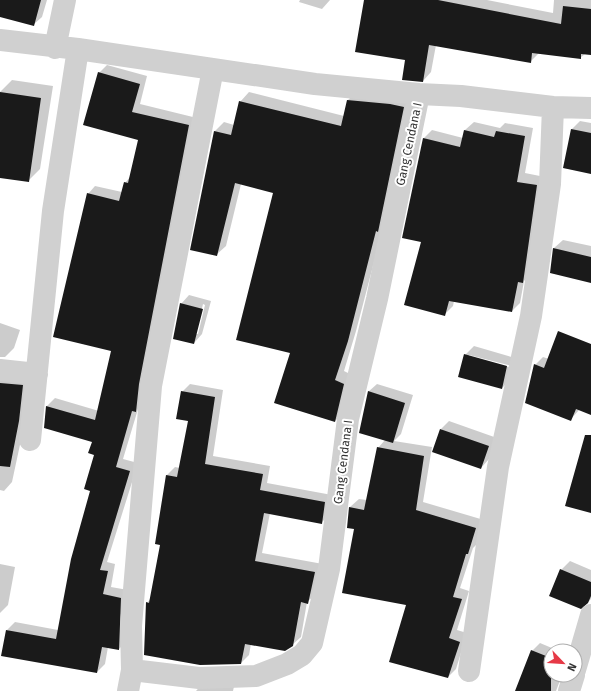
<svg xmlns="http://www.w3.org/2000/svg" width="591" height="691" font-family="'Fira Sans',sans-serif">
<style>
.shadow{fill:#0003;fill-rule:evenodd}
.building{fill:#1a1a1a}
.lines{fill:none;stroke-linecap:round;stroke-linejoin:round}
.minor{stroke:#d0d0d0;stroke-width:22}
.labels{text-anchor:middle;stroke-width:4;stroke-linejoin:round;paint-order:stroke}
.street-label{font-size:12px;fill:#333;stroke:#fff}
</style>
<rect width="100%" height="100%" fill="#fff"/>
<path class="shadow" d="M0,0H47L42,17L33,25L0,15Z
M300,0H330L322,9L299,2Z
M365,0H487L553,13L554,0H591V54H585L580,58L539,53L530,62L436,45L431,72L423,81Z
M107,65L147,76L140,104L197,118L144,403L138,409L123,459L138,463L107,562L115,564L111,587L128,590L127,641L119,649L108,647L105,664L97,672L7,630L15,622L58,630L92,490L95,454L93,441L45,427L47,406L55,398L99,411L112,350L88,194L95,186L122,192L125,183L130,177L139,139L99,73Z
M12,80L53,86L40,169L28,181L0,177V92Z
M357,91L412,98L384,224L356,331L344,371L352,375L344,412L335,421L291,353L274,192L241,184L226,246L216,255L214,132L224,122L234,125L240,102L249,92L344,116L348,100Z
M580,121L591,123V173L564,168L572,129Z
M474,122L500,128L505,123L533,128L525,173L545,177L531,274L524,281L520,303L512,311L454,301L453,306L445,314L422,241L424,138L432,130L463,138L465,130Z
M563,240L591,246V282L551,272L554,248Z
M189,295L211,301L202,334L194,343L181,304ZM203,304L205,305L198,334H196Z
M0,323L20,330L14,348L5,357H0Z
M474,346L515,358L510,380L502,388L465,355ZM469,355L512,366V368L469,357Z
M591,356V414L580,409L571,419L535,365L543,357L549,359Z
M0,371L31,377L27,412L12,482L4,491L0,490Z
M190,384L223,390L213,456L270,466L267,483L332,495L330,514L322,522L270,513L262,553L323,564L316,594L307,602L301,637L292,645L251,644L249,655L241,663L147,603L151,598L161,544L156,543L167,475L175,467L180,468L189,420L182,392Z
M377,384L413,395L401,434L394,441L432,447L423,502L484,520L476,545L473,548L460,588L469,591L457,630L467,633L456,669L448,677L407,604L355,529L350,507L359,499L367,500L378,448L385,440L368,392Z
M449,421L497,438L489,459L481,468L441,429Z
M570,561L591,570V599L588,602L561,570Z
M0,564L15,567L8,605L0,613Z
M540,643L559,651H551V675H562L556,691H516L532,651Z
M204,682H235L233,691H196Z"/>
<path class="building" d="M0,0H41L34,26L0,17Z
M364,0H438L561,24L563,6L591,9V55L581,54V59L532,53L531,63L429,45L423,82L402,80L405,60L355,52Z
M98,72L140,84L132,112L189,125L139,384L136,412L132,411L116,467L130,471L100,570L108,571L103,594L121,598L119,650L102,647L97,673L1,656L6,630L56,639L71,559L90,491L84,489L94,455L88,453L92,442L44,428L46,406L95,420L111,351L53,337L87,193L119,201L124,182L128,183L138,140L83,125Z
M0,92L41,98L29,182L0,178Z
M347,100L390,104L404,107L378,232L376,231L348,341L335,380L344,384L335,422L274,403L290,353L236,340L273,193L235,183L217,256L190,250L214,131L231,135L239,101L341,126Z
M571,129L591,133V174L563,168Z
M464,130L494,137L496,131L525,136L517,182L537,185L523,283L518,282L512,312L449,301L445,316L404,305L421,242L402,238L423,138L460,147Z
M553,248L591,257V283L550,273Z
M180,303L203,309L194,344L173,339Z
M558,331L591,344V415L576,409L571,421L525,403L534,364L544,368Z
M464,354L507,366L502,389L458,377Z
M0,383L23,385L19,421L10,467L0,466Z
M181,391L215,397L205,464L263,474L260,490L325,502L322,524L264,513L255,561L315,572L308,604L301,602L293,646L285,651L245,644L241,664L200,665L144,655L146,602L149,603L160,545L155,544L166,475L177,477L188,421L176,419Z
M368,391L405,403L393,443L359,433Z
M440,429L489,446L481,469L432,452Z
M585,435H591V513L565,506Z
M377,447L424,456L416,510L476,528L468,554H466L453,597L462,599L449,638L460,642L448,678L389,662L406,605L342,593L354,529L347,528L349,507L364,510Z
M560,569L591,582V596L588,603L581,609L549,596Z
M531,650L551,658V691H515Z"/>
<g class="lines">
<path class="minor" d="M0,40L78,49L315,84L419,94L461,96L553,107L591,108
M55,48L65,0
M0,370L37,374
M30,440L53,211L78,49
M132,670L199,678L256,676L287,664L302,655L312,643L329,569L348,419L377,299L419,94
M575,670L591,615
M469,671L498,467L531,316L550,184L553,107
M128,691L132,670L131,626L151,386L213,69
M569,691L574,675"/>
</g>
<g class="labels">
<g class="street-label">
<text transform="translate(409 144) rotate(-78)" y="4">Gang Cendana I</text>
<text transform="translate(343 462) rotate(-83)" y="4">Gang Cendana I</text>
</g>
</g>
<g transform="translate(563 663) rotate(115)"><circle r="19" fill="#ffffff" stroke="#adadad"/>
<path d="M0-3L7 15L0 10L-7 15Z" fill="#e63946"/>
<text y="-6" font-size="11" font-weight="bold" text-anchor="middle" fill="#333333">N</text>
</g>
</svg>
